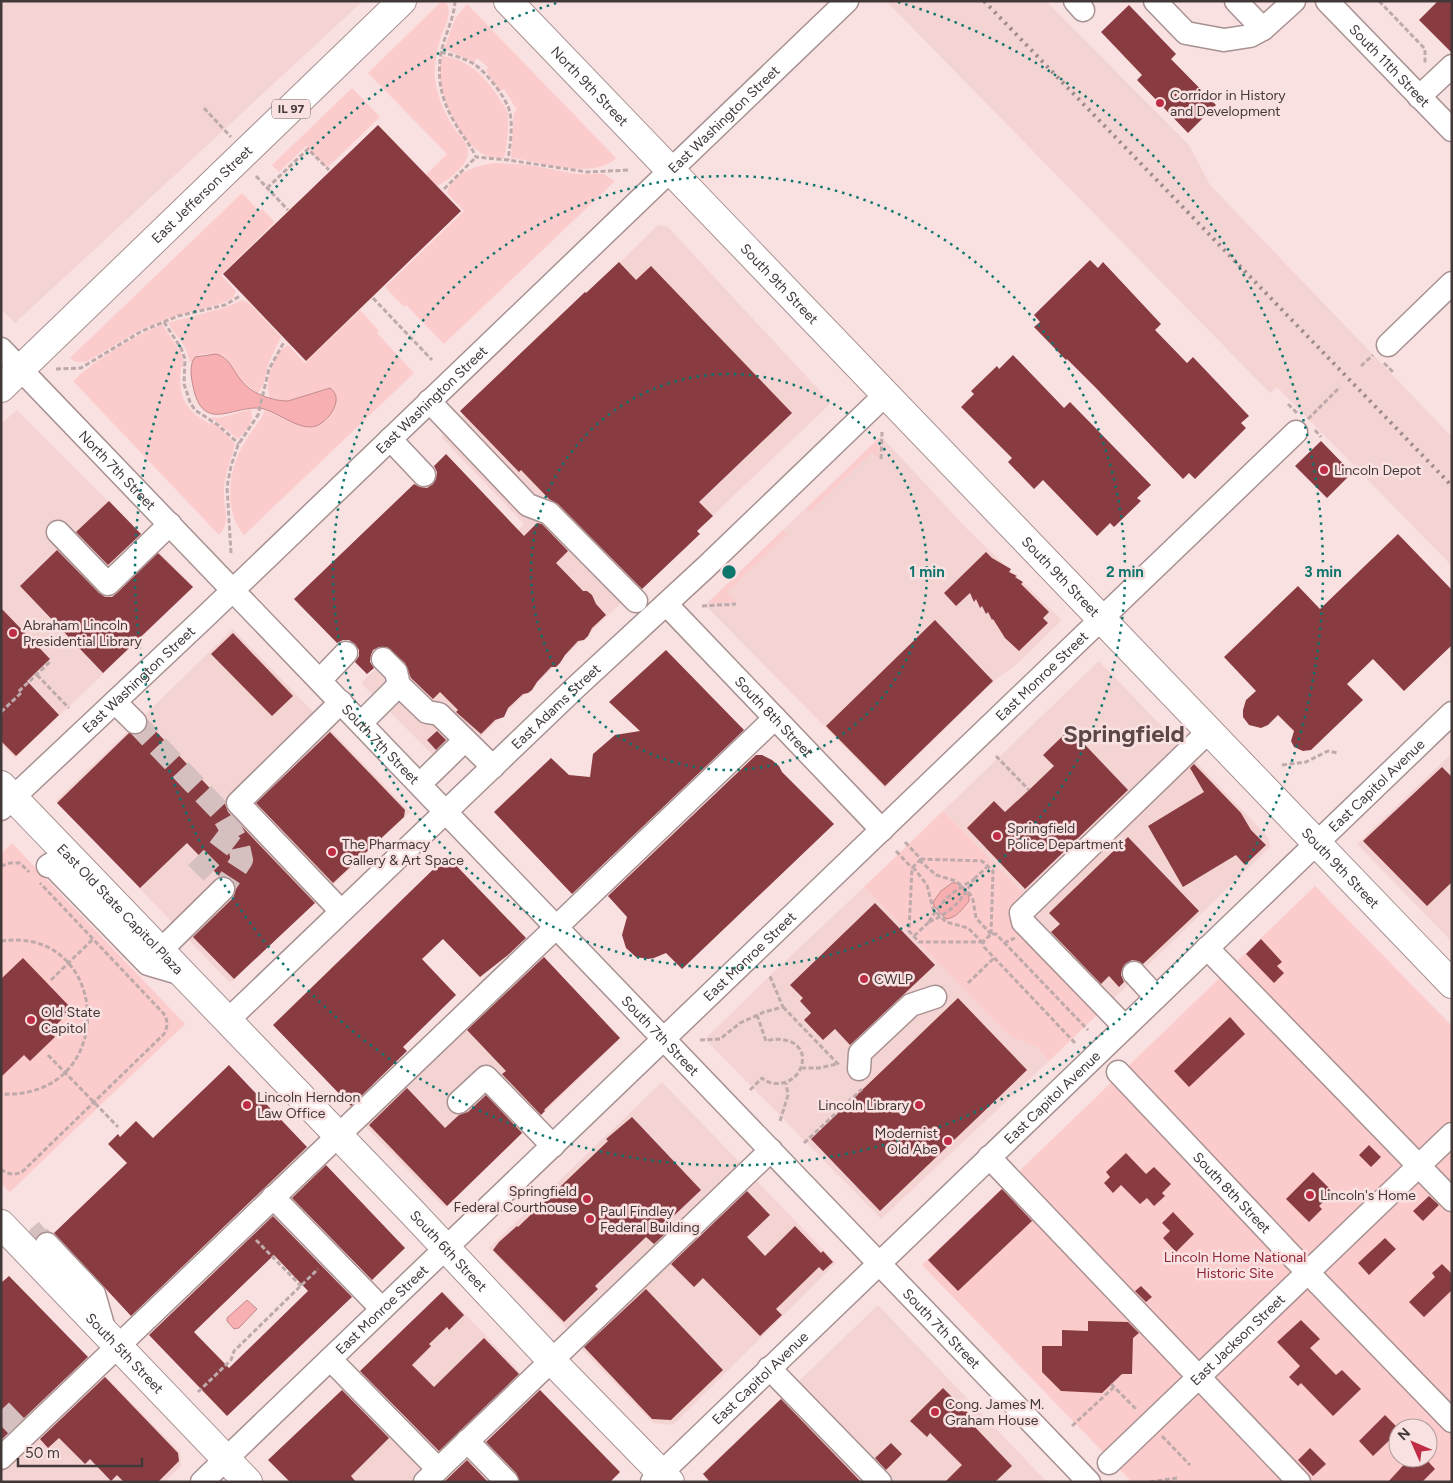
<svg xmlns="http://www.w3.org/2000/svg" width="1453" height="1483" font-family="Figtree,sans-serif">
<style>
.built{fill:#f4d3d3}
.green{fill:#fccbcc;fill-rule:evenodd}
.water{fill:#f8afb1;stroke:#c18b8d}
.building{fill:#893b42;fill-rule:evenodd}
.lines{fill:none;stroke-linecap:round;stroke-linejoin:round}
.minor-tunnel{stroke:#d5bfbf;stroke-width:22;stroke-dasharray:22 11;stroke-linecap:butt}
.minor-casing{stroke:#a89191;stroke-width:25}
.major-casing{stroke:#a89191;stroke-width:30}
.path{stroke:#beaaaa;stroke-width:3;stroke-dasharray:5 2.5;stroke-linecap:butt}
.minor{stroke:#fff;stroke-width:22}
.major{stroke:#fff;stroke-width:28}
.rail{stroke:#9e8c8c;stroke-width:4;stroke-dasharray:2.5 5;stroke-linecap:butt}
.path-bridge{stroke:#beaaaa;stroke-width:3;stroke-dasharray:5 2.5;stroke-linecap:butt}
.ring{fill:none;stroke:#0f766e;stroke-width:2.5;stroke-dasharray:2.5 5}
.poi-dot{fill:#be2d45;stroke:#fae1e1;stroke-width:2}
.labels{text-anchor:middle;stroke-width:5;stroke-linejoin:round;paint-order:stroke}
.shield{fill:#fae1e1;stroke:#796b6b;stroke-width:1}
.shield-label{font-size:12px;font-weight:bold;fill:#423838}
.street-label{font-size:14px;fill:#423838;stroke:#fae1e1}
.poi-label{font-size:14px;fill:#423838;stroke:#fae1e1;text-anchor:start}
.park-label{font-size:14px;fill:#8e2836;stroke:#fae1e1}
.town-label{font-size:24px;font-weight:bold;fill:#5c4748;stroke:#fae1e1}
.centre{fill:#0f766e;stroke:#fae1e1;stroke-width:2.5}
.ring-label{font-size:15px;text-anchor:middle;font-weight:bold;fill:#0f766e;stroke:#fae1e1;stroke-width:5;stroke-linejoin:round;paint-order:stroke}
</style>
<rect width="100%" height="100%" fill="#fae1e1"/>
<path class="built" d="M1,1H363L15,323L1,309Z
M886,1H1046L1189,145L1210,185L1452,437V566L1277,387L1270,393Z
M658,225L668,227L831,403L456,760L439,761L361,683L524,524L441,437Z
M17,410L194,587L15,758L1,744V424Z
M881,436L968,530L1061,619L1058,624L1017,664L995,680L885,788L705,605Z
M233,629L410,812L230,983L56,801Z
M1099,661L1268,837L1270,847L1101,1011L1011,918L1010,907L1024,893L943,811Z
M1452,753V942L1357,844Z
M864,887L1010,1036L1037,1047L1049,1061L881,1219L705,1039L780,966Z
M538,952L621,1038L445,1208L362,1123Z
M662,1082L746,1169L572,1334L489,1248Z
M753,1177L836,1263L673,1425L653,1423L578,1345Z
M445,1293L527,1379L419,1482H294L273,1460Z
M878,1305L1047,1482H709L702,1474Z
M101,1372L180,1452L181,1466L164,1482H1V1469Z"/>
<path class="green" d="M442,1H445C454,13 445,25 441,37C438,46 436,57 435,67C433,88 443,111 454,128C459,135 467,142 468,151C469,166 448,180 437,186L426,175L447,154L368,73Z
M467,4L616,158C593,181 541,161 511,158L514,112L517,110L504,89L500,91L486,71L488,67L477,58L474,62L444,49L455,19Z
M442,56C466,59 481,72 495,92C499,98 504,105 507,112C510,121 507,148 504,158C500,158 493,158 489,157C460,148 431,83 442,56Z
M352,88L380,117L327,168L306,146L279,172L272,165Z
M495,163L528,165L578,174H604L615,181L444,344L406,305L404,307L385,287L464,211L447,193C451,173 478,165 495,163Z
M242,193L259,211L262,209L275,222L221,275L236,291L233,298L223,303L175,316L144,328L86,362H75L70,358Z
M242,300L249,303L281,337L269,362L263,385L258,393L240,380L225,356C215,353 195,351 192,362H190L185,347L168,323L227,307Z
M360,310L379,331L377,333L414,373L244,535C222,510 229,466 246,440C252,429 261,422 265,410L303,427L313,428C327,418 345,404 329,388L288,401L269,398C270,393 267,391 268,386C269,371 275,352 288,345L305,363Z
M162,324L182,354L184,367H181C178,397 184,409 210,424L211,422L218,426L235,444C231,462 224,473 224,494C224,508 231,523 219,535L73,381C99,357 130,339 162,324Z
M251,409C251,412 252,415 252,417C252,425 243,434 238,439L212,418V417L220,418Z
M879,438L878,458L872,452L810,512L806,509Z
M783,530L787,534L727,592L736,602L712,603L710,601Z
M943,811L1024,893L1010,907L1011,918L1101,1011L1049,1061L1037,1047L1010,1036L864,887Z
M12,843L185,1024L10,1192L1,1183V854Z
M1315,886L1452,1026V1482H1132L922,1265ZM1398,1428H1428V1458H1398Z"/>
<path class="water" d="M216,354C229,357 232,369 240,379C250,393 271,401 288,401L330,388C347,399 325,427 311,427C297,428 278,413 264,409C236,402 203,437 193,386C191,377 189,365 195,357Z
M952,883H957L969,896V901C963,908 957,918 946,919L934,906L933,902L941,891Z
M247,1300L257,1309L239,1328L234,1329L227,1321V1318Z"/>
<path class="building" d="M1438,1H1452V53L1419,20Z
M1129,5L1176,54L1171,59L1216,105L1188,133L1137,80L1142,75L1101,32Z
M378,125L461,211L306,361L223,274Z
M1090,260L1098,268L1103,262L1161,324L1155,330L1187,363L1193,357L1249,416L1241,423L1246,428L1195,479L1189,473L1183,479L1097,389L1067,359L1066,360L1034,327L1040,322L1034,315Z
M619,262L636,280L651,266L792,413L699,502L713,516L697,531L700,534L642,589L558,504L549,499L521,470L519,472L460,411L585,292L586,293Z
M1013,355L1064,408L1070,402L1151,485L1137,498L1141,501L1114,527L1110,523L1097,536L1043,480L1034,489L1008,462L1012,458L961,407L974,394L971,391L997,366L999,369Z
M1321,441L1352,473L1327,498L1295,466Z
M446,454L524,536L537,523L542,524L568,551L556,563L583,591H587L592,595L596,604L606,615L592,628L588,636L584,640L578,641L565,655L560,663L556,667H551L537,682L532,690L528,693L523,694L508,708L504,717L495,720L481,734L456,712L458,710L440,692L433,699L411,678L405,663L387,647H379L373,650L371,655L370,662L374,668L367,674L355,662L359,656V650L355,644L349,640H343L337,643L294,599L414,484L420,487L427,488L433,484L436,479L437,472L434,466Z
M109,501L141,534L108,565L76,532Z
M1398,534L1452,590V645L1404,691L1373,659L1347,684L1363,700L1311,750L1303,751L1294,747L1291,741L1294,731L1278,715L1268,725L1261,728L1249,725L1243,717V710L1246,700L1256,691L1224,657L1298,586L1320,609Z
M57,550L99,593L105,597H112L117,593L158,553L193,587L103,673L20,586Z
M986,552L992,558L1011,569L1009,572L1017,576L1015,577L1023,582L1021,584L1049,612L1043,618L1048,623L1019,651L1005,638L993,619L992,620L988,612L986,614L982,606L980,608L976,599L974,602L970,593L956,606L944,593Z
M1,608L50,659L27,681L59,715L16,756L1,741Z
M935,620L993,681L885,786L826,726Z
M233,633L293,696L272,716L211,654Z
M666,650L744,730L572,894L494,812L551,758L569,775L590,777L593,754L615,735L640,731L609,702Z
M148,723L225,804L228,812L315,903L234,979L193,937L233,898L235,893L236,886L232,879L226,876H219L187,843L140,888L57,803L129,733L139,734L145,731Z
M1070,729L1128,790L1025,889L967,828L994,801L1005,812L1029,790L1054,766L1043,755Z
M437,731L446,740L436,750L427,740Z
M330,732L405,810L404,817L333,883L256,803Z
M756,755H762L772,760L779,766L782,772L834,824L682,969L666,953L654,958L648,959L636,957L626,948L622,935L627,917L608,896Z
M1194,764L1241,813L1251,830L1266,845L1245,865L1236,855L1183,887L1148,826L1204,792L1190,768Z
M1442,767L1452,777V882L1427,906L1363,841Z
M1128,837L1199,911L1143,964L1138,961L1132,960L1125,964L1122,969L1121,975L1124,982L1119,987L1109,976L1101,984L1051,932L1060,924L1049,913Z
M447,856L526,938L508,955L480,977L443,939L422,959L456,995L403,1047L407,1051L351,1106L273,1025Z
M875,903L935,965L850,1045L835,1029L823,1040L804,1020L811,1013L800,1001L803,998L790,985Z
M1261,939L1282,962L1277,966L1284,973L1274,983L1246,954Z
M544,957L620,1038L544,1110L545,1111L541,1115L502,1074L506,1071L467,1030Z
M23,958L72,1009L50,1031L55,1037L30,1061L24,1055L1,1077V979Z
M958,998L1027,1070L880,1211L811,1139Z
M1230,1017L1245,1034L1189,1087L1174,1071Z
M229,1065L307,1147L131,1316L54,1233L127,1163L108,1144L118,1134L120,1137L136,1121L153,1138Z
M407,1088L445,1128L459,1115L468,1112L486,1095L522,1133L447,1206L369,1125Z
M632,1117L701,1190L662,1227L667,1232L654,1244L646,1237L595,1286L598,1289L564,1322L493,1250L499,1242L517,1226L518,1227L608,1141L606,1139Z
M1369,1145L1381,1157L1371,1167L1359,1155Z
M1126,1153L1146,1174L1154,1167L1171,1184L1162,1193L1165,1196L1154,1206L1147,1198L1140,1204L1121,1185L1113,1193L1104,1183L1110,1177L1106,1172Z
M326,1165L405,1248L372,1280L292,1198Z
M1313,1172L1333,1192L1319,1206L1322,1209L1309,1222L1286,1199Z
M1002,1189L1032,1221L958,1291L928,1260Z
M747,1191L770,1215L747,1237L765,1256L795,1226L821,1253L823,1251L833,1262L823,1271L819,1267L776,1309L782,1315L760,1336L703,1278L694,1287L671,1264Z
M1429,1196L1439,1205L1423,1221L1413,1211Z
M1173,1212L1194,1234L1176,1252L1163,1238L1170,1231L1162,1223Z
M273,1216L352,1297L227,1416L149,1335ZM274,1255L308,1291L229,1368L194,1332Z
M1385,1238L1396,1249L1369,1275L1358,1263Z
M1442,1264L1452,1274V1290L1424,1317L1409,1302L1435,1277L1432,1273Z
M9,1276L88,1357L1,1440V1283Z
M1141,1286L1152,1297L1146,1302L1135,1291Z
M646,1289L723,1370L671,1420L652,1419L584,1347Z
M442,1292L464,1315L449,1330L447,1327L429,1344L431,1346L412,1365L434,1387L484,1338L519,1374L439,1451L360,1371Z
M1301,1320L1320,1339L1310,1348L1336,1375L1342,1370L1361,1389L1333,1416L1301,1383L1298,1386L1289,1377L1300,1366L1277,1342Z
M1088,1321L1128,1322L1139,1333L1133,1338L1132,1374H1122L1102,1393L1061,1391L1042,1372V1346H1062V1330L1088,1331Z
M105,1377L178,1453L179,1461L158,1482H124L117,1475L111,1481L90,1459L85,1464L59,1438L48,1448L40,1439Z
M943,1388L976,1421L973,1425L1012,1466L995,1482H945L962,1465L930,1433L927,1437L910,1421Z
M342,1390L389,1438L351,1476L356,1482H290L268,1460Z
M540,1390L620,1472L610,1482H520L516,1473L486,1442Z
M781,1399L861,1482H710L703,1474Z
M1385,1415L1398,1428V1432L1373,1456L1359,1441Z
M891,1443L902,1454L886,1470L875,1458Z
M1310,1448L1326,1464L1313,1476L1298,1460Z
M1410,1458H1425L1435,1469L1422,1482H1388Z
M467,1460L488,1482H444Z"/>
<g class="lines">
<path class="minor-tunnel" d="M135,722L220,811L238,842L242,860L223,889
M196,873L213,856L232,831
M46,1230L39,1236L47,1244
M1,1410L25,1435"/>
<defs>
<g id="minor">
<path d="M1075,1L1083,10"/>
<path d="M1155,1L1186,33L1224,40L1250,36L1263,29L1294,1"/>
<path d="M1236,1L1263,29"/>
<path id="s1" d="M1327,1L1452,130"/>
<path d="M1419,97L1452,66"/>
<path d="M1388,345L1452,283"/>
<path id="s2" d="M1,349L1089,1482"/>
<path d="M429,401L528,505L549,513L636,601"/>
<path d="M390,439L424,475"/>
<path d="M58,532L108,584L170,524"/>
<path id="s3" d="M666,604L882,830"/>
<path d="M383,659L396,672L399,685L427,712L439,714L493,767"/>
<path d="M320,680L346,653"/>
<path d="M115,702L135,722"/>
<path d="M341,702L238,803L341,911"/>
<path d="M361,723L399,685"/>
<path d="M420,784L465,740"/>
<path id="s4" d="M1,809L206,616L847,1"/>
<path d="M48,866L51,864L148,964L182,974"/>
<path d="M1207,948L1452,1200"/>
<path d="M160,951L223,889"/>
<path d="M1134,973L1156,997"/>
<path id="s5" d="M227,1021L576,687L707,566L886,394"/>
<path d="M1125,1027L1023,922L1021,913L1209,731"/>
<path d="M859,1069L860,1053L911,1005L935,997"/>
<path id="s6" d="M1118,1072L1289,1253L1452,1421"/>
<path d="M459,1102L486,1077L553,1146"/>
<path d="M989,1157L1299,1482"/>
<path d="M273,1197L382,1309"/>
<path d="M47,1244L94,1294L105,1332"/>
<path d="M330,1359L438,1469"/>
<path d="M769,1368L880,1482"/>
<path d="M467,1441L507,1482"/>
<path d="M1,1458L775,718"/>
<path id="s7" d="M1109,1463L1452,1134"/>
<path id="s8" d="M202,1482L1296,432"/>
<path d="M425,1482L771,1150"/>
<path id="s9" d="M652,1482L1452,713"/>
</g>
<g id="major">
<path id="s10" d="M508,1L1452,984"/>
<path id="s11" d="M1,388L402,1"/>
<path id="s12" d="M1,785L412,1212L552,1361L670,1482"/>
<path id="s13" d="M1,1224L248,1482"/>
</g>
</defs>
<use href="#minor" class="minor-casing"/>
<use href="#major" class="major-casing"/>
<path class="path" d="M455,1C454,20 444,35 441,54C436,81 443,105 458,128C464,138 471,146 476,157L508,160L587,172L630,170
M1379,1L1425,49V64
M441,52C452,55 464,58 474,64C486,72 507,98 510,113C513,128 510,145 508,160
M204,108L231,137
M256,176L288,210
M267,188L308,149L329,170
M444,189L476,157
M373,298L432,360
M164,322L181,348L185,359L184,384L190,402L195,410L218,425L239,444
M1384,363L1394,373
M1361,366L1373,355
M56,369L81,368L142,331L178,316L225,305L240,296
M1288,404L1298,414
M1308,419L1340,387
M1315,430L1321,437
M881,459L882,432
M231,553L227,487L231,466L238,445L258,415L269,369L284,342
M702,606L736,604
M37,675L69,708
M1,712L20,694L18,692L51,661
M996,756L1029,790
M1282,765L1306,762L1328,751L1338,753
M905,842L921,859L982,861L993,871L991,934
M896,851L912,868
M921,859L912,868L909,931L919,942H983
M919,860L936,875L956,881L970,894L973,900L976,918L991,934
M1,866L10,863H20L29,872
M913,867L927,885L933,909L946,922L968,928L982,942
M974,879L988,866
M914,936L929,922
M1,941C112,925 121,1100 1,1094
M1004,943L1015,938
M51,980L93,939
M968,983L994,958
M783,1007L840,1066
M700,1040L720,1039L740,1023L751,1018L764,1012L783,1007L769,974
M1075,1043L984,947L983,942L991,934H996L1088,1030
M48,1055L118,1127
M801,1068H819L837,1064
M750,1090L762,1078C774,1089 796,1083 801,1067C809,1044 784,1035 766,1041L757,1015
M780,1121L788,1095L786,1083
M804,1143L862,1089
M1,1169C7,1175 15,1175 22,1172L164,1034C168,1026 168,1021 164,1014L40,883
M256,1240L301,1286
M1111,1384L1137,1410
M198,1392L231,1360L234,1351L318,1269
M1072,1426L1114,1387
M1162,1436L1190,1465
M1150,1482L1177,1478"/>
<use href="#minor" class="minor"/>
<use href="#major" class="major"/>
<path class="rail" d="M984,1L1452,486"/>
<path class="path-bridge" d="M929,922C952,912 961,901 974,879
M929,922C940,902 953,891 973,880"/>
</g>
<g class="ring">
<circle cx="729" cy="572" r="198"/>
<circle cx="729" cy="572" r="396"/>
<path d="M898 2A594 594 0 1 1 560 2"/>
</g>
<g class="poi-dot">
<circle cx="1160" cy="103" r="5"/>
<circle cx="1324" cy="470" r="5"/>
<circle cx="13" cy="633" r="5"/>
<circle cx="997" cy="836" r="5"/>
<circle cx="332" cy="852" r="5"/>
<circle cx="864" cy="979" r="5"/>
<circle cx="31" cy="1020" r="5"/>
<circle cx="247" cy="1105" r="5"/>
<circle cx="919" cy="1105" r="5"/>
<circle cx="948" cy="1141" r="5"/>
<circle cx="1310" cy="1195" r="5"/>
<circle cx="587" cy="1199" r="5"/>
<circle cx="590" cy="1219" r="5"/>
<circle cx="935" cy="1412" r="5"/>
</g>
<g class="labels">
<rect class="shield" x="272" y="99.5" width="38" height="19" rx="4"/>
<g class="shield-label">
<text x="291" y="113">IL 97</text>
</g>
<g class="street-label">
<text dy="5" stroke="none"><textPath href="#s1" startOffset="90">South 11th Street</textPath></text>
<text dy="5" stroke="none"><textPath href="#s10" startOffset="118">North 9th Street</textPath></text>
<text dy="5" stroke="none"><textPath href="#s4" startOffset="999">East Washington Street</textPath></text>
<text dy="5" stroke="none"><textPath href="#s11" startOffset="279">East Jefferson Street</textPath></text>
<text dy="5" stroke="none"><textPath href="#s10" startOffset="392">South 9th Street</textPath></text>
<text dy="5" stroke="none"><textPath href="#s4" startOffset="594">East Washington Street</textPath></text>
<text dy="5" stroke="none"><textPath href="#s2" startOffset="168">North 7th Street</textPath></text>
<text dy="5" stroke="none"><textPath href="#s10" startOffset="798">South 9th Street</textPath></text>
<text dy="5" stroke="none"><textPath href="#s8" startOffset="1164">East Monroe Street</textPath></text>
<text dy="5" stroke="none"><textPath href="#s4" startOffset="189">East Washington Street</textPath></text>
<text dy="5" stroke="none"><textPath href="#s5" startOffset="455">East Adams Street</textPath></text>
<text dy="5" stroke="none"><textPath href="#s3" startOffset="156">South 8th Street</textPath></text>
<text dy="5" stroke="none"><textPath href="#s2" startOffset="548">South 7th Street</textPath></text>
<text dy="5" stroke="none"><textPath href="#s9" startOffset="1005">East Capitol Avenue</textPath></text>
<text dy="5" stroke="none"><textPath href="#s10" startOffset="1202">South 9th Street</textPath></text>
<text dy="5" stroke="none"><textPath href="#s12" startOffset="172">East Old State Capitol Plaza</textPath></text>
<text dy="5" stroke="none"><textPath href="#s8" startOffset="759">East Monroe Street</textPath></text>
<text dy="5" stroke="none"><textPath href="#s2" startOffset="952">South 7th Street</textPath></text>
<text dy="5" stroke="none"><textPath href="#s9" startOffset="555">East Capitol Avenue</textPath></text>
<text dy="5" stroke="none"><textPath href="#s6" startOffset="166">South 8th Street</textPath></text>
<text dy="5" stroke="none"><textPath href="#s12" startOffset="646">South 6th Street</textPath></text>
<text dy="5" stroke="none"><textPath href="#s8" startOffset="249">East Monroe Street</textPath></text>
<text dy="5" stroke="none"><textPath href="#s2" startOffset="1358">South 7th Street</textPath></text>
<text dy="5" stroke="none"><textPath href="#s7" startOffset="178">East Jackson Street</textPath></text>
<text dy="5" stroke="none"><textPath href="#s13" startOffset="179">South 5th Street</textPath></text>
<text dy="5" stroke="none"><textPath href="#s9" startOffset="150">East Capitol Avenue</textPath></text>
</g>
<g class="poi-label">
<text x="1170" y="100">Corridor in History<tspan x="1170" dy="16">and Development</tspan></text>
<text x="1334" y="475">Lincoln Depot</text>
<text x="23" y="630">Abraham Lincoln<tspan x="23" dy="16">Presidential Library</tspan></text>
<text x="1007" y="833">Springfield<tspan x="1007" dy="16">Police Department</tspan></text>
<text x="342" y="849">The Pharmacy<tspan x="342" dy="16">Gallery &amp; Art Space</tspan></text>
<text x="874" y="984">CWLP</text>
<text x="41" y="1017">Old State<tspan x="41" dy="16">Capitol</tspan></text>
<text x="257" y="1102">Lincoln Herndon<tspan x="257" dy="16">Law Office</tspan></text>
<text x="909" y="1110" text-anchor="end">Lincoln Library</text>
<text x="938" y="1138" text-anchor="end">Modernist<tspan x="938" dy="16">Old Abe</tspan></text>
<text x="577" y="1196" text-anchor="end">Springfield<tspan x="577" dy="16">Federal Courthouse</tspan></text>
<text x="1320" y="1200">Lincoln's Home</text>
<text x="600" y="1216">Paul Findley<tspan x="600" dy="16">Federal Building</tspan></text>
<text x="945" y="1409">Cong. James M.<tspan x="945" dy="16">Graham House</tspan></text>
</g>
<g class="park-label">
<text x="1235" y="1262">Lincoln Home National<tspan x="1235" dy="16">Historic Site</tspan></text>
</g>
<g class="town-label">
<text x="1124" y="742">Springfield</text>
</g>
</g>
<circle cx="729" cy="572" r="8" class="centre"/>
<g class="ring-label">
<text x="927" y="577">1 min</text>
<text x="1125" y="577">2 min</text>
<text x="1323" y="577">3 min</text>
</g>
<rect width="1453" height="1483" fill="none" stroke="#423838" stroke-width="5"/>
<g transform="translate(1413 1443) rotate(315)"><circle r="24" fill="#fae1e1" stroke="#b09d9d"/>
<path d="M0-4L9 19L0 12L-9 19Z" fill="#be2d45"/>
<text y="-8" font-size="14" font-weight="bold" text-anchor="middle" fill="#423838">N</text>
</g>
<path d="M18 1458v8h124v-8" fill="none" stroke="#423838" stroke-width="2.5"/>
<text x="25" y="1458" font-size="15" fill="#423838" stroke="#fae1e1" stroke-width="4" paint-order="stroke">50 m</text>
</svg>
